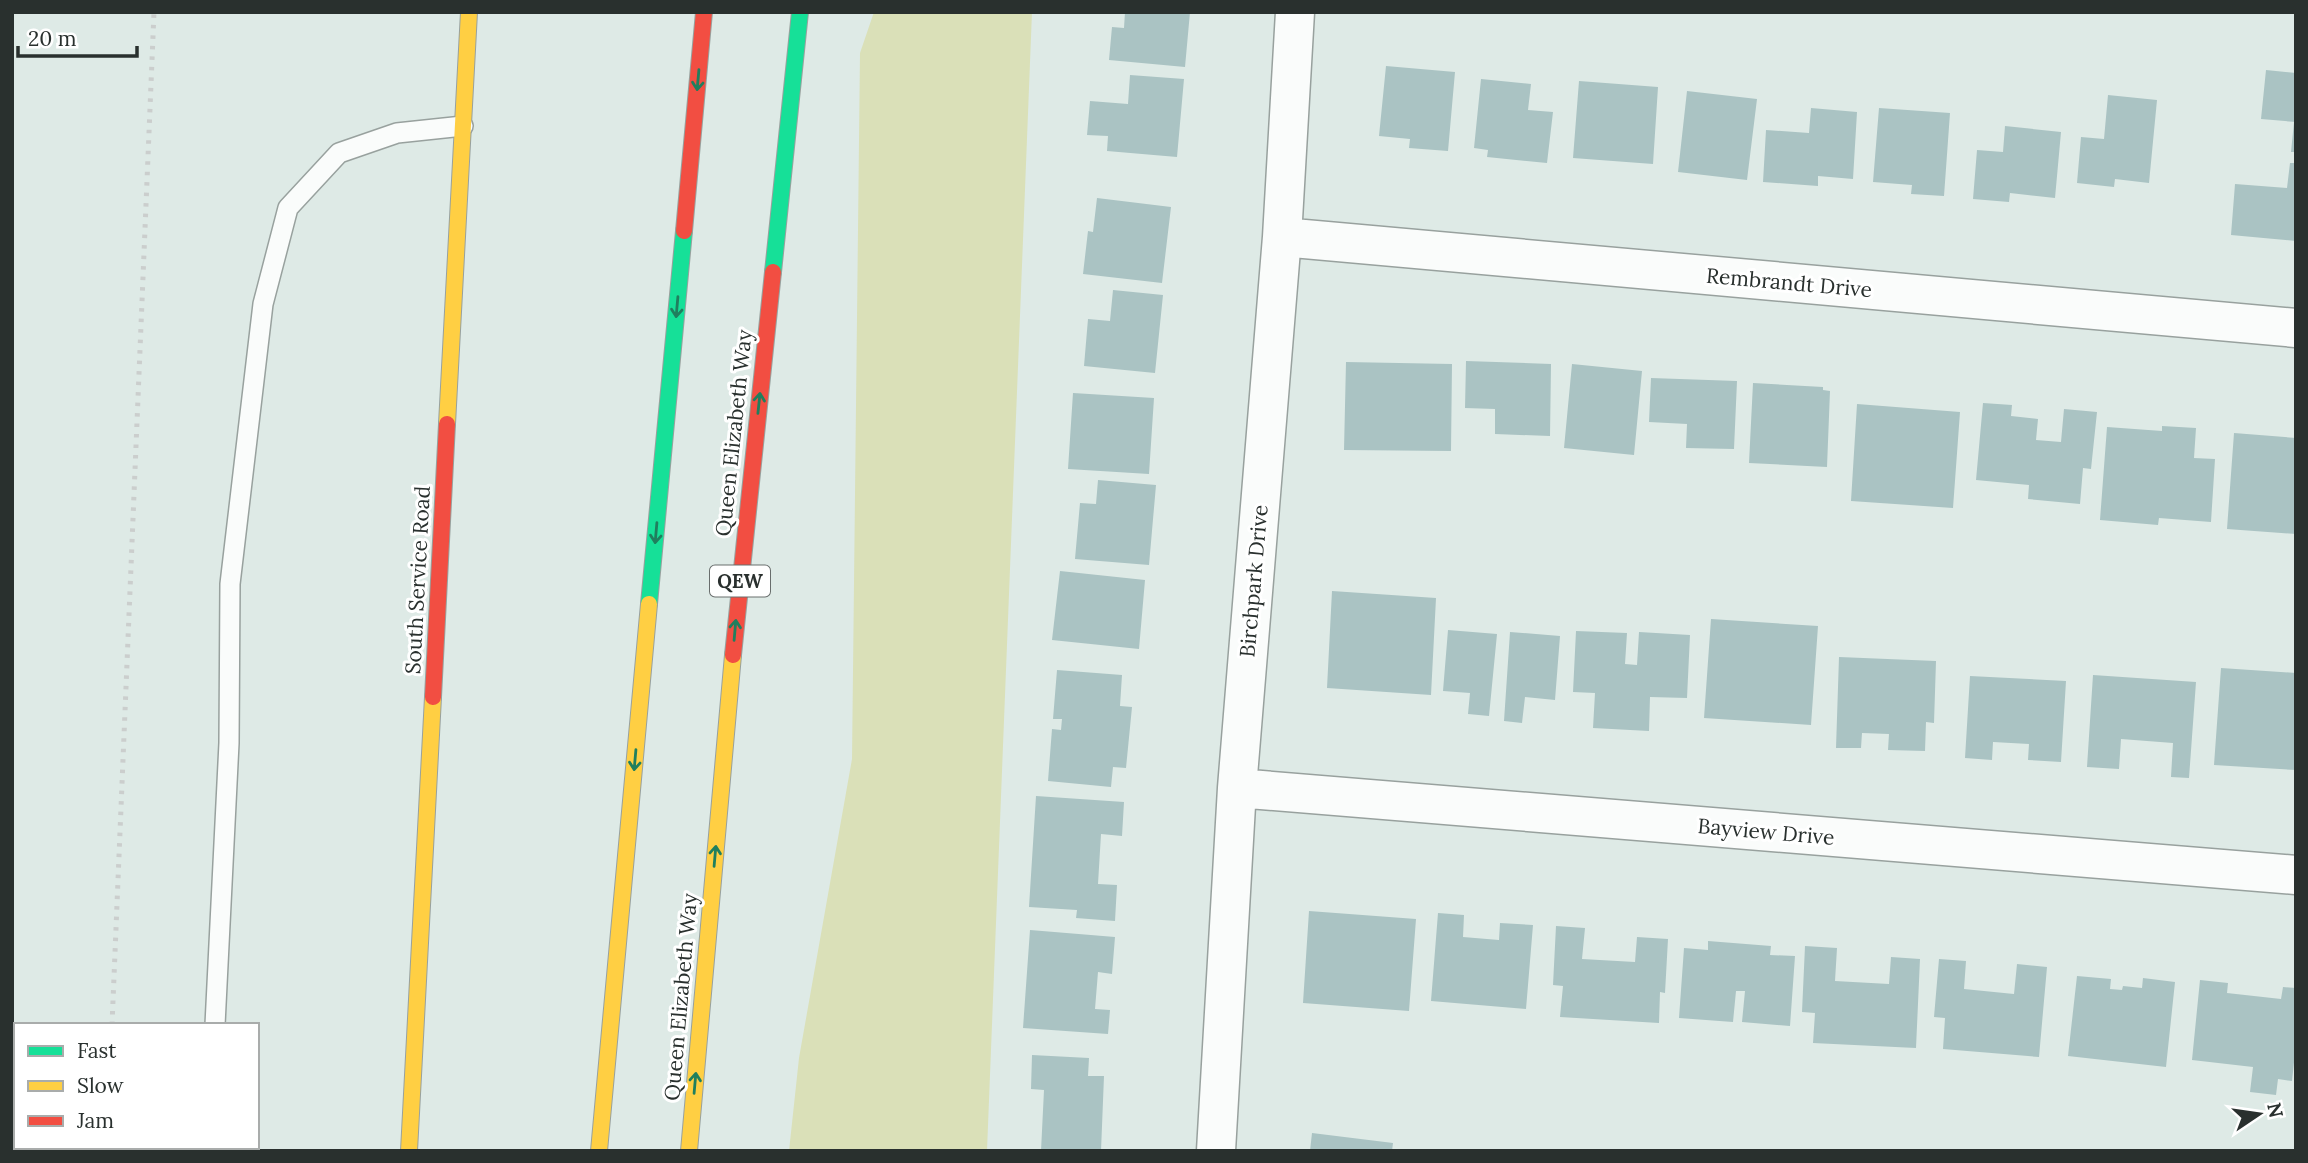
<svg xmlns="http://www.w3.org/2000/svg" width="2308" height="1163" font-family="Lora,serif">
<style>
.green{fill:#dae0b8}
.building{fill:#aac3c3}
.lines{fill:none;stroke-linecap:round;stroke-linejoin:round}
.lane-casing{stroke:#98a19e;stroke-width:22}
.street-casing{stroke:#98a19e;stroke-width:41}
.fast-casing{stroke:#98a19e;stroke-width:18}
.slow-casing{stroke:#98a19e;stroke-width:18}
.jam-casing{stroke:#98a19e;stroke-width:18}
.lane{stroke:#fafcfb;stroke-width:19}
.street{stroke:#fafcfb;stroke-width:38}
.fast{stroke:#16e098;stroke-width:16}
.slow{stroke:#ffcf43;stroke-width:16}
.jam{stroke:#f24e42;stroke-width:16}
.rail{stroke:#cbcecd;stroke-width:5;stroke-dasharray:3.5 7;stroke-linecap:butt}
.oneway{stroke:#207f5e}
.labels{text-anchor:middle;stroke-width:6;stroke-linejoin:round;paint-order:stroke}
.shield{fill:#fff;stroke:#696e6d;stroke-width:2}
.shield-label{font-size:19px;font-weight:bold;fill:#29302e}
.street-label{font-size:21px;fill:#29302e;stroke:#fff}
</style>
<rect width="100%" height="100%" fill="#deeae6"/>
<path class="green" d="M874,12H1032L987,1151H789L799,1058L852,759L860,53Z"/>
<path class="building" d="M1125,12H1190L1185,67L1109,60L1112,27L1124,28Z
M1386,66L1455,72L1448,151L1409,148L1410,139L1379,136Z
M2266,70L2296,73V122L2261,119Z
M1130,75L1184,79L1177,157L1107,151L1108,136L1087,135L1090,101L1128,104Z
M1481,79L1531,84L1528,110L1553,112L1547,163L1487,157L1488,150L1474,148Z
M1579,81L1658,87L1653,164L1573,158Z
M1687,91L1757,99L1747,180L1678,172Z
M2108,95L2157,100L2149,183L2115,179L2114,187L2077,183L2081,137L2104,139Z
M1811,108L1857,112L1853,179L1818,176V186L1763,182L1766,130L1809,133Z
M1879,108L1950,113L1944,196L1911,194L1912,185L1873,182Z
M2294,122H2296V152H2291Z
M2005,126L2061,132L2055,198L2010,193L2009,202L1973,199L1977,150L2003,152Z
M2290,163H2296V241L2231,235L2235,184L2287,188Z
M1097,198L1171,207L1162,283L1083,274L1088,231L1093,232Z
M1113,290L1163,295L1155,373L1084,366L1088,319L1110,321Z
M1466,361L1551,364L1550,436L1495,434V409L1465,408Z
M1346,362L1452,364L1451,451L1344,450Z
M1572,364L1642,371L1634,455L1564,448Z
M1651,378L1737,381L1734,449L1686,448L1687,424L1649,422Z
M1753,383L1823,387V390L1830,391L1827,467L1749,463Z
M1073,393L1154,398L1149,474L1068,469Z
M1983,403L2012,405L2011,416L2038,419L2036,440L2061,442L2064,409L2097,412L2091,469L2083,468L2080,504L2028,499L2029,485L1976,480Z
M1857,404L1960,412L1953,508L1851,501Z
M2162,426L2196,428L2194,458L2215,459L2211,522L2159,518L2158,525L2100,520L2107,427L2162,431Z
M2234,433L2296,438V534L2227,529Z
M1098,480L1156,485L1149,565L1075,559L1080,503L1096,504Z
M1060,571L1145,580L1139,649L1052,640Z
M1332,591L1436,598L1431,695L1327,688Z
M1711,619L1818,626L1811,725L1704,718Z
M1448,630L1497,634L1489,716L1468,714L1470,693L1443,691Z
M1576,631L1627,633L1625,664L1637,665L1639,632L1690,635L1687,698L1650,697L1649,731L1593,728L1595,693L1573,692Z
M1510,632L1560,636L1555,700L1525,697L1522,723L1504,721Z
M1839,657L1936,661L1934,723L1926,722L1925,751L1888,750L1889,734L1862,733L1861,748H1836Z
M2221,668L2296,673V770L2214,765Z
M1057,670L1122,675L1120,706L1132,707L1126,768L1113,767L1111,787L1048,781L1052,729L1061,730L1062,719H1053Z
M2093,675L2196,682L2189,778L2171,777L2173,743L2121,739L2119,769L2087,767Z
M1970,676L2066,681L2061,762L2028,760L2029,744L1993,742L1992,760L1965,758Z
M1036,796L1124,802L1122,836L1101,834L1098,884L1117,885L1115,921L1076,918L1077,910L1029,907Z
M1309,911L1416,919L1409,1011L1303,1003Z
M1438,913L1464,915L1463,937L1499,940L1500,923L1533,925L1526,1009L1431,1001Z
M1556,926L1585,928L1582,959L1635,962L1637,937L1668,939L1665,993L1660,992L1659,1023L1560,1017L1563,986L1553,985Z
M1030,930L1115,937L1112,974L1098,972L1095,1009L1110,1010L1108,1034L1023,1028Z
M1708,941L1771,946L1770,955L1795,956L1790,1026L1742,1022L1745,991H1736L1733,1022L1679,1018L1684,948L1708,950Z
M1805,946L1837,948L1835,981L1889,984L1891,957L1920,959L1916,1048L1813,1043L1815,1013L1802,1012Z
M1939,959L1966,961L1964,989L2014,994L2017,964L2047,967L2039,1057L1943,1049L1945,1018L1934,1017Z
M2077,976L2111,979L2110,989L2122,990L2123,986L2142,988L2143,978L2175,982L2166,1067L2068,1056Z
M2200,980L2228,983L2227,993L2281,999L2283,987L2296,988V1044L2292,1081L2278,1079L2276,1095L2250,1092L2253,1067L2192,1060Z
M1032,1055L1089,1058L1088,1076H1104L1101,1151H1041L1044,1090L1031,1089Z
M1312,1133L1393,1143L1392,1151H1310Z"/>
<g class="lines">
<defs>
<path id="lane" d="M215,1025L229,743L230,584L263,304L288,208L339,153L397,133L463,126
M209,1151V1147"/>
<path id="street" d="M1282,237L2296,328
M1237,788L2296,875
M1216,1151L1237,788L1282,237L1295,12"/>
<path id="fast" d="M773,272L800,12
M649,604L684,231"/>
<path id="slow" d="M447,424L469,12
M409,1151L433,697
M599,1151L649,604
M689,1151L733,655"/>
<path id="jam" d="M684,231L704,12
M733,655L773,272
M433,697L447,424"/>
</defs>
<use href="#lane" class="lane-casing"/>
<use href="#street" class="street-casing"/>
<use href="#fast" class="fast-casing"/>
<use href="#slow" class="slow-casing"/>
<use href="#jam" class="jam-casing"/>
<use href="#lane" class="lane"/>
<use href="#street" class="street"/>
<use href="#fast" class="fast"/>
<use href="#slow" class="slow"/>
<use href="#jam" class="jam"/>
<path class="rail" d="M112,1025L154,12
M107,1151V1147"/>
</g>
<defs><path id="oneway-shaft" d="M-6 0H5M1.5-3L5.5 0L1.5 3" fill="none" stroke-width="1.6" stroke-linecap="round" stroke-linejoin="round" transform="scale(1.75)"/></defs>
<g class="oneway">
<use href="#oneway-shaft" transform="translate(698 80) rotate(95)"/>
<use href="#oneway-shaft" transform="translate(677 307) rotate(95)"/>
<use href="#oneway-shaft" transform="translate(759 403) rotate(-84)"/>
<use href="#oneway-shaft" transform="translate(656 533) rotate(95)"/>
<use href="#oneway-shaft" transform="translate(735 630) rotate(-85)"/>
<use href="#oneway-shaft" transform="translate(635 760) rotate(95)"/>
<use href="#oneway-shaft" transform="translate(715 856) rotate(-85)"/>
<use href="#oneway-shaft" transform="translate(695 1083) rotate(-85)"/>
</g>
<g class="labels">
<rect class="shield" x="710" y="565.5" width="60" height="31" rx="5"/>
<g class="shield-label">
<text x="740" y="588">QEW</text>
</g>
<g class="street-label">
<text transform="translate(1789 283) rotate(5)" y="7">Rembrandt Drive</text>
<text transform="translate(734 433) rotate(-84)" y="7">Queen Elizabeth Way</text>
<text transform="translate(418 580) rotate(-87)" y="7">South Service Road</text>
<text transform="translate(1254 581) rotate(-85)" y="7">Birchpark Drive</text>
<text transform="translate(1766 832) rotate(5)" y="7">Bayview Drive</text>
<text transform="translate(681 997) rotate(-85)" y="7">Queen Elizabeth Way</text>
</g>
</g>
<rect width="2308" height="1163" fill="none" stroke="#29302e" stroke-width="28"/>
<rect x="14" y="1023" width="245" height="126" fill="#ffffff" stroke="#a9acab" stroke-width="2"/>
<rect x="28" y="1046" width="35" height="10" fill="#16e098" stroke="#a9acab" stroke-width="2"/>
<text x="77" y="1058" font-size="21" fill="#29302e">Fast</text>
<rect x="28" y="1081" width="35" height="10" fill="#ffcf43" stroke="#a9acab" stroke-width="2"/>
<text x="77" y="1093" font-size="21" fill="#29302e">Slow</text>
<rect x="28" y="1116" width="35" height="10" fill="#f24e42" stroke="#a9acab" stroke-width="2"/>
<text x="77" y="1128" font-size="21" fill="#29302e">Jam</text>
<g transform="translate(2259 1114) rotate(77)" stroke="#ffffff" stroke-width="5" paint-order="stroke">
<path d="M0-5L12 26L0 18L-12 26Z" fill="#29302e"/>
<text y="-10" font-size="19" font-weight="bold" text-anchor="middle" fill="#29302e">N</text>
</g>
<path d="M18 46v10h119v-10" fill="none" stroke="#29302e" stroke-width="3.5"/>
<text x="28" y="46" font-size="21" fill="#29302e" stroke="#ffffff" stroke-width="5" paint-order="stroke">20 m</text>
</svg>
